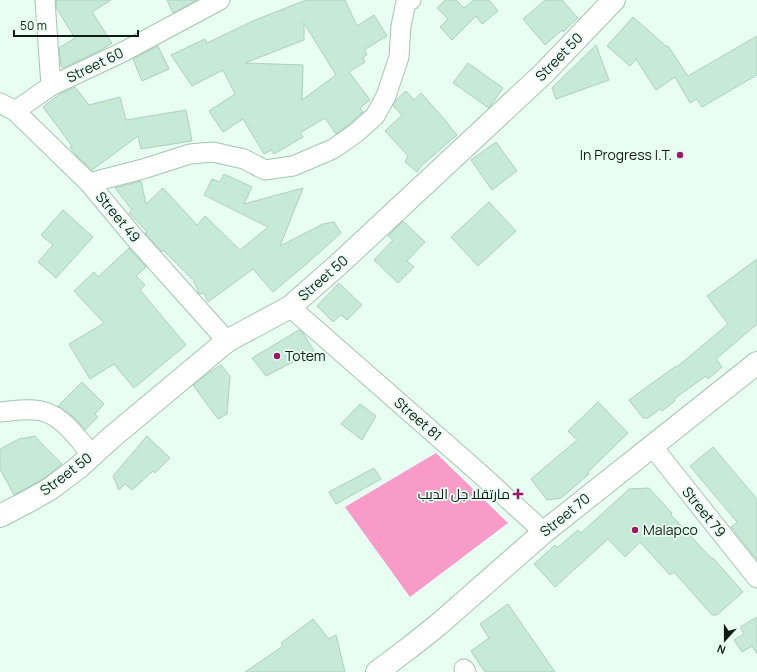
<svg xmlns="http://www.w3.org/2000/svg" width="757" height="672" font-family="Manrope,Cairo,sans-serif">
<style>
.forest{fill:#f99bc7}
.building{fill:#c6ead7;stroke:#acd0bd;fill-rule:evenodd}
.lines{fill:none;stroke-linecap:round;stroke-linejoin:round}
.street-casing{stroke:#a2c5b3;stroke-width:21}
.secondary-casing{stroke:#a2c5b3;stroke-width:24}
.street{stroke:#fff;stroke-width:19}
.secondary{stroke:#fff;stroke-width:22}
.poi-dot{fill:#9e1868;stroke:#e8fef3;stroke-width:1.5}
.labels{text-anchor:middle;stroke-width:3.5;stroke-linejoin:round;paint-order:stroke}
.street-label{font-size:14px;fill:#0f1c16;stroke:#e8fef3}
.poi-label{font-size:14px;fill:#0f1c16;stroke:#e8fef3;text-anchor:end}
</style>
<rect width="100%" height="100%" fill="#e8fef3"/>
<path class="forest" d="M436,453L508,523L410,597L345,507Z"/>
<path class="building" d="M56,0H111L92,12L112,43L103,49L63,68L61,65L59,48L75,38L57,9Z
M167,0H197L173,13Z
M306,0H345L357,26L374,15L387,36L364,50L367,55L363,57L365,62L349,72L370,100L360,108L363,112L349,124L336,134L325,118L300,133L303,137L274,154L271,150L264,154L243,119L223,132L209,111L235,94L223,70L192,86L171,55L205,39L207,43L253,21ZM304,23L336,75L302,100L303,65L245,63L304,40Z
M445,0H456L464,8L474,0H489L498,11L482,24L476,16L452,40L440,27L448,19L437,8Z
M545,0H562L578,18L563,32L562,30L545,45L523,19Z
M633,17L667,47L668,46L688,76L757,36V75L702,107L697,99L690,103L675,77L656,90L636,59L630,66L607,46Z
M596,45L609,80L556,99L552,88Z
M158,46L169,69L142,81L133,59Z
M468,63L503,88L489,108L453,83Z
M75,87L89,105L120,97L126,120L186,110L192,141L141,149L138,136L92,170L76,155L70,147L72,146L43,107L60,94Z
M406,91L414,100L421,93L444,119L457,135L422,165L417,172L405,162L408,156L385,131L402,115L393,106L397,99Z
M496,142L517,171L492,190L471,160Z
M224,174L252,187L244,204L303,188L280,246L323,224L334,222L341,233L311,260L273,292L253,269L208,302L204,293L200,294L199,293L193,280L163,250L162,252L145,233L147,232L129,213L132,210L115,188L141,181L146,204L163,188L197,225L205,216L240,250L268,227L204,195L212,179L220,182Z
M489,202L516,231L478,266L451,237Z
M63,210L93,237L56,278L38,262L53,245L41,235Z
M403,221L425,242L407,261L414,267L398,283L374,260L393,240L388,236Z
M129,248L146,267L136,276L145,285L140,290L186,345L134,388L114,364L90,379L69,344L104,323L74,291L94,272L98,277Z
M757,259V324L716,359L722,367L708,379L706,376L674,399L675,401L662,411L660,409L648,418H643L629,400L676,366L677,367L728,324L707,296Z
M339,283L362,305L347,320L341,315L333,322L317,306Z
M299,330L303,333L314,351L266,376L252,358Z
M221,365L230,376L227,414L218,419L193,385L210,372Z
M82,382L104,404L95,414L98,417L85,430L75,418L58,406Z
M598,402L628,433L588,472L589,474L561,498L547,500L531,479L577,440L568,431Z
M360,404L376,416L362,440L341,424Z
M35,436L41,443L62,464L43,479L14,495L0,469V449L19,439Z
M147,436L170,458L155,473L153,471L132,490L125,484L119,490L113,476Z
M713,447L757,499V560L731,527L737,522L690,466Z
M374,468L381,479L336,504L329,492Z
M649,488L672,513L671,515L712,559L713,558L743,592L717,615H712L674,572L670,575L640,542L625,557L608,539L555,587L534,564L555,545L557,548L578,530L581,533L629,489Z
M508,604L555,672H485L471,651L489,638L480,624Z
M757,617V654L752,646L742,652L734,640L744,634L740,627Z
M313,619L329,639L336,635L345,672H245L283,646L281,643Z"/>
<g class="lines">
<defs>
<path id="street" d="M45,0L51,86
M0,103L15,111L89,183L134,237L227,341
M15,111L51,86L123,52L220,0
M89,183L143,169L190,154L213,152L244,159L265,170L293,166L333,149L356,133L375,116L386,96L399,57L401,26L406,2L411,0
M290,307L477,471L544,532
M0,412C11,411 23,409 35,410C60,411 77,438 92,455
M652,446L757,578
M464,669L466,672"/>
<path id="secondary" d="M0,516L27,502L50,489L79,467L112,437L227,341L290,307L339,264L543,74L614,0
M377,672L409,648L438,625L544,532L757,363"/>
</defs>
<use href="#street" class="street-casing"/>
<use href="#secondary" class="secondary-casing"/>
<use href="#street" class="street"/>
<use href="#secondary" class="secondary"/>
</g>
<g class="poi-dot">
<circle cx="680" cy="155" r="4"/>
<circle cx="277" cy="356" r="4"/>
<path d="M516 488h4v4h4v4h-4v4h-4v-4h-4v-4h4z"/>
<circle cx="635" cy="530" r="4"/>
</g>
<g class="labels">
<g class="street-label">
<text transform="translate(559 57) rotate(-46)" y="5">Street 50</text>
<text transform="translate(95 65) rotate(-26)" y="5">Street 60</text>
<text transform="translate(118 217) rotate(50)" y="5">Street 49</text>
<text transform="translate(323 278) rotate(-41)" y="5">Street 50</text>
<text transform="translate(418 419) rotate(41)" y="5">Street 81</text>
<text transform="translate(66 474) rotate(-37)" y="5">Street 50</text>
<text transform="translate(704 512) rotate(51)" y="5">Street 79</text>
<text transform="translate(565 515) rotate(-39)" y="5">Street 70</text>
</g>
<g class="poi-label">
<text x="672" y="160">In Progress I.T.</text>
<text x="285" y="361" text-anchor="start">Totem</text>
<text x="510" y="499">مارتقلا جل الديب</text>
<text x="643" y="535" text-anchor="start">Malapco</text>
</g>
</g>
<g transform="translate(725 640) rotate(201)" stroke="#e8fef3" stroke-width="3" paint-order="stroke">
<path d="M0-3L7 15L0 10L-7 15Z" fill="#0f1c16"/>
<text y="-6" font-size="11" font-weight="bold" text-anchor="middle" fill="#0f1c16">N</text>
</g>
<path d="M14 30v6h124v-6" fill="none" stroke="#0f1c16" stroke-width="2"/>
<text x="20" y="30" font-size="12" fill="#0f1c16" stroke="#e8fef3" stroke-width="3" paint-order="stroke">50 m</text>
</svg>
